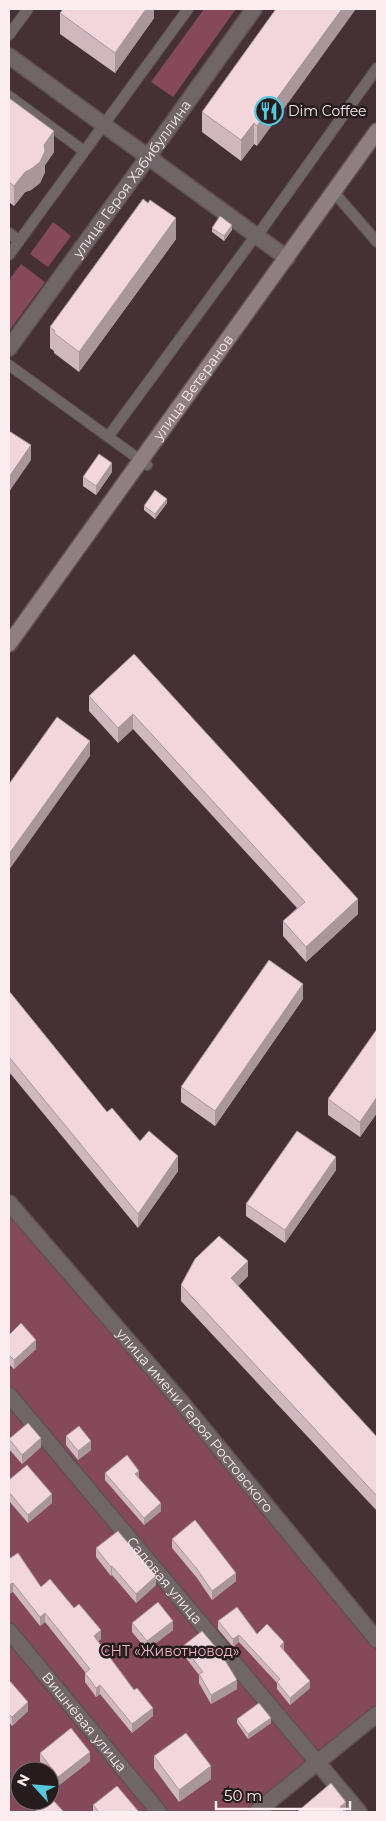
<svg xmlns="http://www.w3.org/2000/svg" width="386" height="1821" font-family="Montserrat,sans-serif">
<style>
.green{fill:#86495a;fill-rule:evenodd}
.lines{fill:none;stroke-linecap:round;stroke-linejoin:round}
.lane-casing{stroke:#624f53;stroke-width:12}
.street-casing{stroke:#624f53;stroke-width:18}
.secondary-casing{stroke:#624f53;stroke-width:18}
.lane{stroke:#706567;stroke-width:10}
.street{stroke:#706567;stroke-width:15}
.secondary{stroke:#8f7e82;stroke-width:15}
.wall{fill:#cfb8bd}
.shaded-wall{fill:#a9969a}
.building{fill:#f1d6dc;stroke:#a9969a}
.labels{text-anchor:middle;stroke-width:5;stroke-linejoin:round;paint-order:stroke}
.poi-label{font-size:14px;fill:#fbedf0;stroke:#251c1e;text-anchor:start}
.street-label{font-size:14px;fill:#fbedf0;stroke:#251c1e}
.park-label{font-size:14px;fill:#f3b2c1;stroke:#251c1e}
</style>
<rect width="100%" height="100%" fill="#453135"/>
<path class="green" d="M204,9H236L173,97L151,82Z
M53,222L71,236L48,267L30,254Z
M21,264L45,282L9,331V280Z
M9,1197L377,1651V1708L256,1812H9ZM20,1771H50V1801H20Z"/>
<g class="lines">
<defs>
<path id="lane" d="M9,35L28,9
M9,96L84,151
M339,198L377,242
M9,233L19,241
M257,236L377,68
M9,255L188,9
M9,365L147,465
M108,437L256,235"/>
<g id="street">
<path d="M9,56L287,258"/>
<path id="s1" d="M9,348L148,157L254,9"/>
<path id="s2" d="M9,1203L182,1403L377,1640"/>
<path id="s3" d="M9,1395L359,1812"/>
<path id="s4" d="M9,1631L159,1812"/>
<path d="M256,1812L377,1714"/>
</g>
<g id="secondary">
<path id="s5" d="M9,644L377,131"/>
</g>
</defs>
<use href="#lane" class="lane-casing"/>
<use href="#street" class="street-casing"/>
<use href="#secondary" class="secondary-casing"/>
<use href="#lane" class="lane"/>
<use href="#street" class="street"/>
<use href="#secondary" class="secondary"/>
</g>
<path class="wall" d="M154,9V18L115,73L60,34V13Z
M276,9L257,146L254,144L241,161L202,132V112Z
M9,98L54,152L45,165V172L40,183L31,190L25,192L14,206L9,202Z
M148,203L176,239L79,372L54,353V351L50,348V327Z
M212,228L232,230L224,241L212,232Z
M112,472L96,495L83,486V477Z
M167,503L155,519L144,510V506Z
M134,654L358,914L306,962L283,936V921L297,908L133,729L118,743L89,711V696Z
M9,991L107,1112L140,1141L178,1171L138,1228L9,1072Z
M303,999L215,1126L181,1102V1087Z
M377,1029V1113L360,1137L328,1115V1099Z
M336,1170L285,1243L246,1216V1204Z
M248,1276L238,1286L377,1437V1511L181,1301V1285Z
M9,1335L36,1349L14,1369L9,1364Z
M66,1436L91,1450L78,1460L66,1445Z
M9,1439L41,1447L22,1464L9,1449Z
M105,1473L139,1478L161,1511L144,1525L105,1480Z
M9,1480L52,1503L28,1523L9,1501Z
M172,1539L236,1581L212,1600L197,1578L172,1548Z
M96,1548L156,1585L136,1603L112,1575L111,1576L96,1557Z
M9,1559L101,1639L98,1641L153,1716L132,1733L100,1694L96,1697L85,1682V1672L45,1622L40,1626L13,1592Z
M218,1621L257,1634L284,1650L310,1688L290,1705L277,1689V1683L239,1642L233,1647L218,1629Z
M132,1623L173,1630L147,1650L132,1632Z
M183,1646L237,1689L211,1704L199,1683V1675L183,1654Z
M9,1680L28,1711L12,1726L9,1722Z
M237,1719L271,1723L248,1739L237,1723Z
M40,1753L90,1761L58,1786L50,1775V1771H47L40,1762Z
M154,1756L211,1779L179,1802L154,1768Z
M93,1805L139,1812H93Z"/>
<path class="shaded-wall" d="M146,9H154V18L115,73V53Z
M342,9H356L257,146V126Z
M254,123V144L241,161V140Z
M54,131V152L45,165V172L40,183L31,190L25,192L14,206V186Z
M176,218V239L79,372V352Z
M232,225V230L224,241V236Z
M31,445V460L9,492V477Z
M112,463V472L96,495V486Z
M167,499V503L155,519V514Z
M133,714V729L118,743V728Z
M90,741V756L9,870V854Z
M358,899V914L306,962V947Z
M303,984V999L215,1126V1111Z
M377,1097V1113L360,1137V1122Z
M178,1156V1171L138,1228V1214Z
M336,1157V1170L285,1243V1230Z
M248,1261V1276L231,1293V1278Z
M36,1340V1349L14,1369V1360Z
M41,1438V1447L22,1464V1455Z
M91,1441V1450L78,1460V1451Z
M139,1471V1478L135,1474Z
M52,1494V1503L28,1523V1515Z
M161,1503V1511L144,1525V1518Z
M112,1566V1575L111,1576V1567Z
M236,1573V1581L212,1600V1591Z
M156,1576V1585L136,1603V1594Z
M13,1583V1592L9,1594V1585Z
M45,1613V1622L40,1626V1617Z
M173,1621V1630L147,1650V1641Z
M101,1630V1639L94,1645V1636Z
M239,1635V1642L233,1647V1639Z
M284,1642V1650L280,1653V1646Z
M237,1680V1689L211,1704V1695Z
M310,1681V1688L290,1705V1698Z
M100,1685V1694L96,1697V1688Z
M28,1702V1711L12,1726V1717Z
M153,1708V1716L132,1733V1724Z
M271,1718V1723L248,1739V1734Z
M90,1752V1761L58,1786V1777Z
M211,1766V1779L179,1802V1790Z
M346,1802V1811L345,1812H340V1807Z"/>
<path class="building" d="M63,9H146L115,53L60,13Z
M276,9H342L257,126L254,123L241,140L202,112Z
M9,98L54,131L44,145L45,151L40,162L31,169L25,172L14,186L9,182Z
M143,199L148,203L150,200L176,218L79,352L54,333L55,331L50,327Z
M220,216L232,225L224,236L212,228Z
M9,431L31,445L9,477Z
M99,454L112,463L96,486L83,477Z
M155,490L167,499L155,514L144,506Z
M134,654L358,899L306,947L283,921L305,902L133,714L118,728L89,696Z
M57,717L90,741L9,854V784Z
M269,960L303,984L215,1111L181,1087Z
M9,991L107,1112L112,1108L140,1141L149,1131L178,1156L138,1214L9,1057Z
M377,1029V1097L360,1122L328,1099Z
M297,1131L336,1157L285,1230L246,1204Z
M219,1236L248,1261L231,1278L377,1437V1496L181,1285L195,1259Z
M21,1323L36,1340L14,1360L9,1355V1335Z
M28,1423L41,1438L22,1455L9,1439Z
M79,1426L91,1441L78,1451L66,1436Z
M127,1455L139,1471L135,1474L161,1503L144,1518L105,1473Z
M27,1465L52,1494L28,1515L9,1492V1480Z
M195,1520L236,1573L212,1591L197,1569L172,1539Z
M118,1531L156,1576L136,1594L112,1566L111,1567L96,1548Z
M18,1553L41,1587L50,1579L74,1608L79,1604L101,1630L94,1636L134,1690L137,1688L153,1708L132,1724L100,1685L96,1688L85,1673L90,1669L45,1613L40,1617L13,1583L9,1585V1559Z
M158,1602L173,1621L147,1641L132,1623Z
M237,1607L257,1634L267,1624L284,1642L280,1646L310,1681L290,1698L277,1682L280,1679L239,1635L233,1639L218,1621Z
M202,1631L220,1652L237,1680L211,1695L199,1674L203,1672L183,1646Z
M9,1680L28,1702L12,1717L9,1714Z
M259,1703L271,1718L248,1734L237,1719Z
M71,1728L90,1752L58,1777L40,1753Z
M186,1733L211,1766L179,1790L154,1756Z
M331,1783L346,1802L340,1807L345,1812H297Z
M117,1786L139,1812H115L114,1811L113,1812H99L93,1805Z
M50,1797L64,1812H34L44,1801H50Z"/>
<defs>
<symbol id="restaurant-ring" viewBox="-11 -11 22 22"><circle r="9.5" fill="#251c1e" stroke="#56c9e1" stroke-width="1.5"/><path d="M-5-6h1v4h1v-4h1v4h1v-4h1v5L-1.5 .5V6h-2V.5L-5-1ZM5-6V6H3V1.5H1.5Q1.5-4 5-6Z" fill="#56c9e1"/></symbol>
</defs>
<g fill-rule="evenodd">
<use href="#restaurant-ring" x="253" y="95" width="32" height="32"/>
</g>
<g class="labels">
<g class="poi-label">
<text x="288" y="116">Dim Coffee</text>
</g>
<g class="street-label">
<text dy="5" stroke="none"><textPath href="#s1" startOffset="209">улица Героя Хабибуллина</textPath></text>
<text dy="5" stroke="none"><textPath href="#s5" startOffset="316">улица Ветеранов</textPath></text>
<text dy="5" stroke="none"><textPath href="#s2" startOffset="286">улица имени Героя Ростовского</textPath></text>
<text dy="5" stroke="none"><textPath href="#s3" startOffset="242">Садовая улица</textPath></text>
<text dy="5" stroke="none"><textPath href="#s4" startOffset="118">Вишнёвая улица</textPath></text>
</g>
<g class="park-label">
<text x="170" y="1656">СНТ «Животновод»</text>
</g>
</g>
<rect width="386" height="1821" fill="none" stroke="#fbedf0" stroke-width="20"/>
<g transform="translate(35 1786) rotate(296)"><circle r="24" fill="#251c1e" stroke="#7b7072"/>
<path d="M0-4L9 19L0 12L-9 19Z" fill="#56c9e1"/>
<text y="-8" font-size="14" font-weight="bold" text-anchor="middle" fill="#fbedf0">N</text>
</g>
<path d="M216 1801v8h134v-8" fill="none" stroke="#fbedf0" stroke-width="2.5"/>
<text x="224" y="1801" font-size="15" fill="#fbedf0" stroke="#251c1e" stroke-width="4" paint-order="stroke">50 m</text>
</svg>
